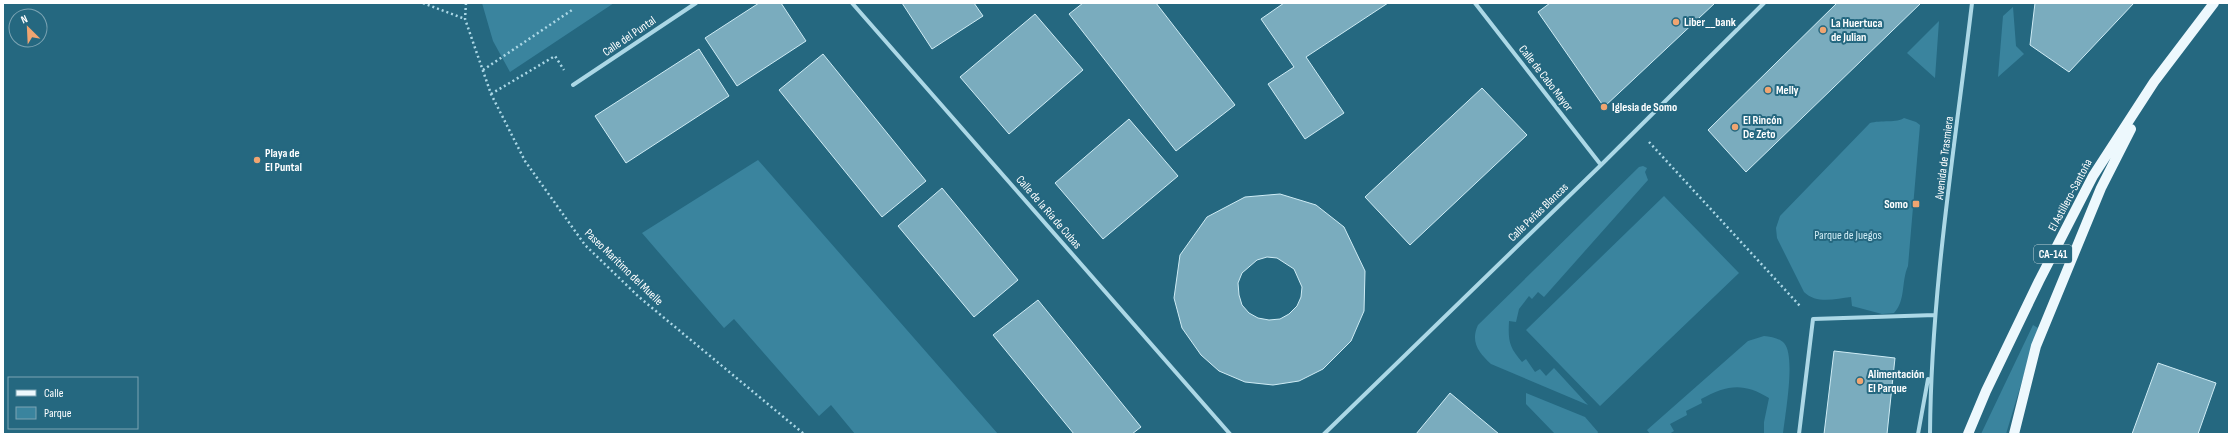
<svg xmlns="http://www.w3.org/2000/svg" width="2232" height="437" font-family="'Sofia Sans Condensed',sans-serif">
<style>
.green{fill:#3a849e}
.building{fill:#7aacbe;stroke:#cfecf5;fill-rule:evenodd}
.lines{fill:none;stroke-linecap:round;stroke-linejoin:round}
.path{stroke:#acd8e6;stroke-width:2.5;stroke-dasharray:2 3;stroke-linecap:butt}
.street{stroke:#acd8e6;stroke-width:4}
.primary{stroke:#edf8fd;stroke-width:10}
.poi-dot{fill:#f0a571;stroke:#256880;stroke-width:1.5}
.labels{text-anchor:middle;stroke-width:4;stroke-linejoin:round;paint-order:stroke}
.shield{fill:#256880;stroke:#bed2d9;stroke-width:1}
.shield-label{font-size:11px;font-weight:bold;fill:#fff}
.poi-label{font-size:12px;font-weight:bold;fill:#fff;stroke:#256880;text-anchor:start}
.street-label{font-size:12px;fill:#fff;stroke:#256880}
.park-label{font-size:12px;fill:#cfecf5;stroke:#256880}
</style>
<rect width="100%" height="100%" fill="#256880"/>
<path class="green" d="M482,3H614L510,72L493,41Z
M2013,7L2016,46L2024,54L1998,77L2003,16Z
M1939,21L1935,78L1907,53Z
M1904,118L1916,122L1920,125L1908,266C1901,282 1906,300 1894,313L1882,314L1852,306L1851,297C1835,299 1816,304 1804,292L1777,238L1776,228L1780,216L1870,123C1880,120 1898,123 1904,118Z
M758,160L998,434H855L831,405L819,416L734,319L724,328L642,233Z
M1643,166L1647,168L1645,172L1648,180L1544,297L1538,292L1532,299L1529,296L1519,309L1516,322L1509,321C1508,341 1509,347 1522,362L1526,359L1535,372L1540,369L1546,376L1554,368L1588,405L1491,364C1479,353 1470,342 1478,325L1639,167Z
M1664,196L1739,273L1600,406L1526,330Z
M2033,325L2038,328L2006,434H1981Z
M1764,336C1771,337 1779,338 1784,343C1796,356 1785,415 1783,434H1764V422L1769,398C1743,382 1727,385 1701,399L1702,403L1686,411L1687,415L1670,424L1674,431L1669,434H1650L1647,430L1748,341Z
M1526,393L1585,417L1598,432L1597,434H1555L1526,404Z"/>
<path class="building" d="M759,3H781L806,41L737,86L705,38Z
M902,3H974L983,16L932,49Z
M1083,3H1156L1235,105L1176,151L1069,14Z
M1284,3H1388L1306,57L1344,113L1305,139L1268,84L1294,67L1261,19Z
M1550,3H1715L1604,107L1538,12Z
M1837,3H1921L1746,172L1708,130Z
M2035,3H2134L2069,72L2030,45Z
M1035,14L1083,70L1009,134L960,77Z
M699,49L729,96L626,163L595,116Z
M823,54L926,181L882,217L779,90Z
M1482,88L1527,135L1410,245L1365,197Z
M1129,119L1178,176L1103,239L1055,183Z
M942,188L1018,280L974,317L898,226Z
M1280,194L1316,205L1344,227L1365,271L1364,311L1351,341L1323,369L1299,381L1273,385L1245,382L1219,371L1201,355L1182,328L1174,298L1180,255L1207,217L1245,197ZM1267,257L1277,258L1294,269L1302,287L1301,297L1297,306L1289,314L1280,319L1269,320L1258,318L1249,313L1242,305L1239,295L1238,283L1242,273L1257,260Z
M1038,300L1141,427L1132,434H1074L993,335Z
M1834,351L1895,358L1887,434H1824Z
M2158,363L2216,383L2198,434H2132Z
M1450,393L1499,434H1416Z"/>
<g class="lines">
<path class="path" d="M423,3L465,19
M466,3L465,19L491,94L525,161L585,245L639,297L804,434
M483,70L572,10
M491,94L555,56L564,70
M1649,142L1800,306"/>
<path class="street" d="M852,3L1230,434
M1475,3L1601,165
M573,85L696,3
M1324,434L1601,165L1764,3
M1799,434L1813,319L1935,315
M1918,434L1928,379
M1930,434C1931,290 1955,146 1972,3"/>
<path class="primary" d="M1968,434L1986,391L2039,281L2093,176L2154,82L2214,3
M2014,434L2036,346L2101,188L2131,129"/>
</g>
<g class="poi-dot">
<circle cx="1676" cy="22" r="4"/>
<circle cx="1823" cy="30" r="4"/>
<circle cx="1768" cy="90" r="4"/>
<circle cx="1604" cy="107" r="4"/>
<circle cx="1735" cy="127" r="4"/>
<circle cx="257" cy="160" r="4"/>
<rect x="1912" y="200" width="8" height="8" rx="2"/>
<circle cx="1860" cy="381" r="4"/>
</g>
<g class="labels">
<rect class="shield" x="2034" y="245" width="38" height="18" rx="3"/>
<g class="shield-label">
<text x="2053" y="258">CA-141</text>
</g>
<g class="poi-label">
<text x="1684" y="26">Liber__bank</text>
<text x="1831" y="27">La Huertuca<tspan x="1831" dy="14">de Julian</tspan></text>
<text x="1776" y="94">Melly</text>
<text x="1612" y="111">Iglesia de Somo</text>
<text x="1743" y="124">El Rincón<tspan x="1743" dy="14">De Zeto</tspan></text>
<text x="265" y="157">Playa de<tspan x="265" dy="14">El Puntal</tspan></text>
<text x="1908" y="208" text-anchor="end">Somo</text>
<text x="1868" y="378">Alimentación<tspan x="1868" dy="14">El Parque</tspan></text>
</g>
<g class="street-label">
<text transform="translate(629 36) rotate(-34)" y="4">Calle del Puntal</text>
<text transform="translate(1546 78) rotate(52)" y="4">Calle de Cabo Mayor</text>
<text transform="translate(1944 158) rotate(-83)" y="4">Avenida de Trasmiera</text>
<text transform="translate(2070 195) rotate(-62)" y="4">El Astillero-Santoña</text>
<text transform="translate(1049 212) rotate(49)" y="4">Calle de la Ría de Cubas</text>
<text transform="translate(1538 212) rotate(-44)" y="4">Calle Peñas Blancas</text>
<text transform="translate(624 267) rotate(44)" y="4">Paseo Marítimo del Muelle</text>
</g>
<g class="park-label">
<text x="1848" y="239">Parque de Juegos</text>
</g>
</g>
<rect width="2232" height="437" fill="none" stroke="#ffffff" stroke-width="8"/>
<rect x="8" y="377" width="130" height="52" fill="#256880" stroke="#7ca4b3"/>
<rect x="16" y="390" width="20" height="6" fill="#edf8fd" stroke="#7ca4b3"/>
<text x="44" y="397" font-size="12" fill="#ffffff">Calle</text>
<rect x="16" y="407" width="20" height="12" fill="#3a849e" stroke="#7ca4b3"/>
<text x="44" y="417" font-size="12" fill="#ffffff">Parque</text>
<g transform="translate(28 28) rotate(336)"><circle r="19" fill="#256880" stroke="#7ca4b3"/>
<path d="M0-3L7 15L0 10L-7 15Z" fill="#f0a571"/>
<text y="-6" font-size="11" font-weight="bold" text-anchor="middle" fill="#ffffff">N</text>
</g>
</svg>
